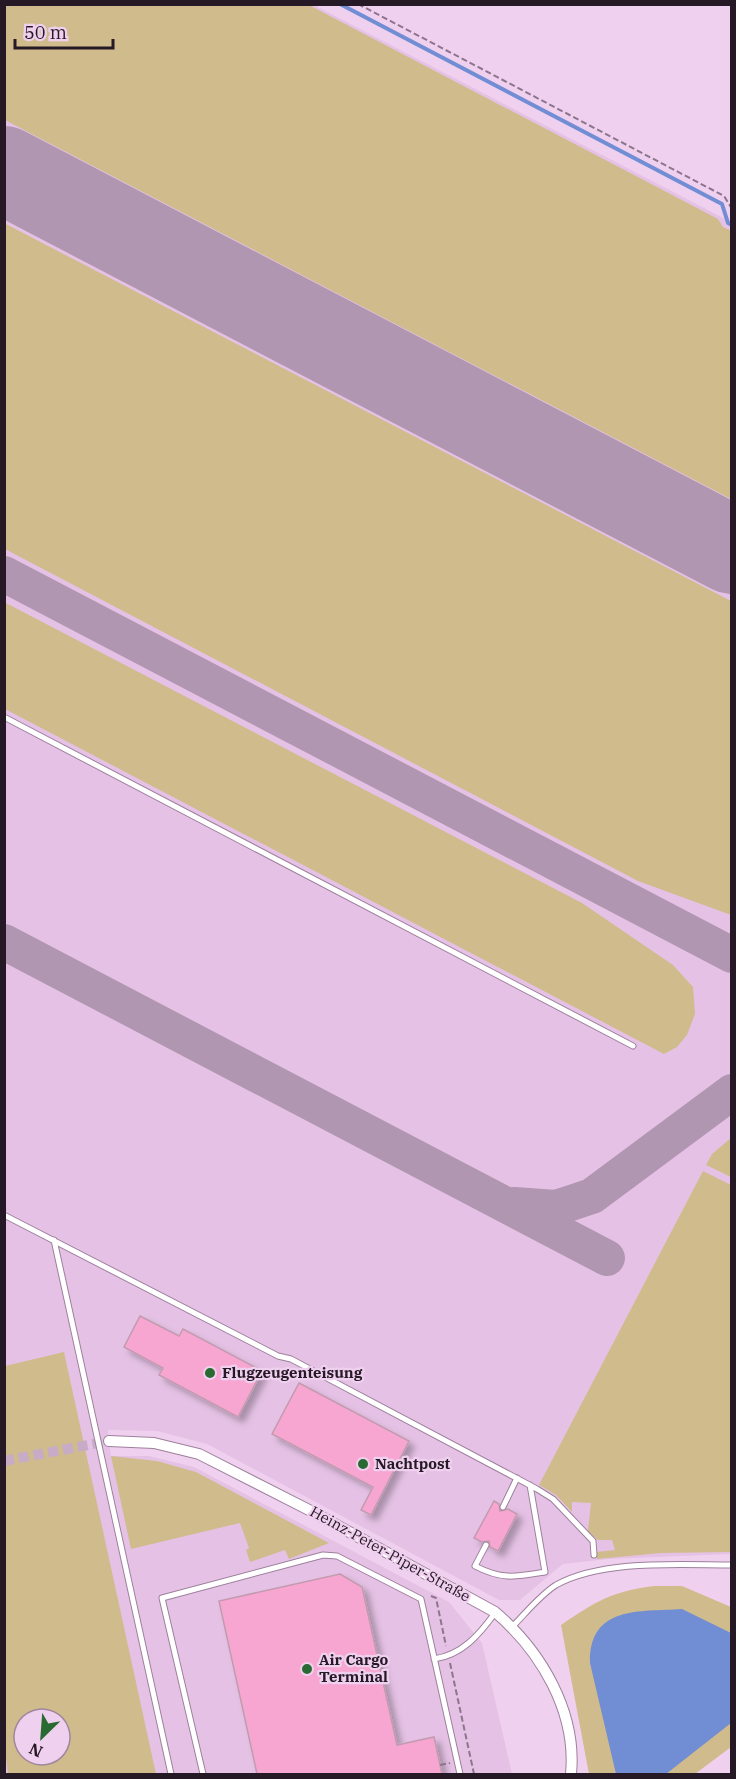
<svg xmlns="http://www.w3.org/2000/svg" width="736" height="1779" font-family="'IBM Plex Serif',serif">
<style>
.built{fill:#e5c2e5;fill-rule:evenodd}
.green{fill:#d0bb8c;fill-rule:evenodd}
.water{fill:#718dd3}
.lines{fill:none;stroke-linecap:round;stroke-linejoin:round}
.stream{stroke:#718dd3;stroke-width:4}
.taxiway{stroke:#b096b0;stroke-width:36}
.runway{stroke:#b096b0;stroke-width:88}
.building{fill:#f7a6d1;stroke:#c29baf;stroke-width:1.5;filter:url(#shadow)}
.minor-tunnel{stroke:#c7abc7;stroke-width:10;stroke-dasharray:10 5;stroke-linecap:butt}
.service-casing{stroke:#9d809c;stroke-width:7}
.minor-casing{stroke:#9d809c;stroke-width:12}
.path{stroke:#8c768b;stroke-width:2;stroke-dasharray:6 3;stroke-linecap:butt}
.service{stroke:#fff;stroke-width:5}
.minor{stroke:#fff;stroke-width:10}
.poi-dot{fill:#296932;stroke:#f0d0ef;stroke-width:2}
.labels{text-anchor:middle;stroke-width:4.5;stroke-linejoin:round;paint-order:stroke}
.poi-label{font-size:15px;font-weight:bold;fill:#251925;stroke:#f0d0ef;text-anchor:start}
.street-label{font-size:15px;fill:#251925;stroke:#f0d0ef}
</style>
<defs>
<filter id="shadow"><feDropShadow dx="5.5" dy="5.5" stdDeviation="3" flood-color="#0004"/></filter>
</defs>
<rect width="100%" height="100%" fill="#f0d0ef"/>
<path class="built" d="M5,5H314L731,222V1554L609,1559L563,1564L520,1600H499L207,1444L157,1431L108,1430L111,1456H149L194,1467L449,1602L482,1643L512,1774H5ZM24,1719H60V1755H24Z"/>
<path class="green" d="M4,5H309L718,219L723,227L732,231L731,499L5,120Z
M4,223L731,601V915L638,881L5,549Z
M4,602L582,903L673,965L693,987L695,1014L687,1035L677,1047L664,1054L5,709Z
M731,1138V1177L706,1165L712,1154Z
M703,1171L731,1185V1552L661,1553L597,1559L596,1552L615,1550L612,1540H598L588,1531L591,1503L572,1502V1512L556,1495L539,1485Z
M64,1352L156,1774H8L4,1742L5,1366ZM24,1719H60V1755H24Z
M111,1456L157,1461L196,1472L329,1543L289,1559L285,1550L250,1562L246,1550L249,1548L240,1523L131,1549Z
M654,1586H682L731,1607V1747L695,1774H589L561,1625C595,1602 612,1591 654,1586Z"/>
<path class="water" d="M682,1609L731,1633V1723L666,1774H616L590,1663C589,1605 640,1612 682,1609Z"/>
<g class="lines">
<path class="stream" d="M340,4L722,204L728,223L732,225"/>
<path class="taxiway" d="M4,171L10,173
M4,574L732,955
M4,942L607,1258
M514,1205L556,1208L592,1196L732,1092"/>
<path class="runway" d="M4,170L732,550"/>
</g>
<path class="building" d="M140,1316L179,1336L183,1329L262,1371L238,1417L159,1375L163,1368L124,1347Z
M299,1383L409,1441L371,1515L361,1510L373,1487L272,1434Z
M494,1501L499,1504L500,1511L508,1509L517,1514L498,1551L490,1547L489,1541L482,1542L474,1538Z
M340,1574L362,1587L397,1745L434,1737L442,1774H257L219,1601Z"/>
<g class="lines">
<path class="minor-tunnel" d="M4,1461L109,1441"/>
<defs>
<path id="service" d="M4,717L633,1046
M4,1215L278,1356L291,1359L537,1489L553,1499L593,1541L594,1555
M54,1240L171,1774
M503,1507L517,1478
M486,1545L475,1566C502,1580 515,1577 545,1572L530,1485
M512,1627C526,1613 540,1595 556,1585C603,1559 680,1565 732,1565
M434,1659C462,1655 479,1635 495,1613
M203,1774L162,1598L323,1555L337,1556L421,1599L460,1774"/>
<path id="minor" d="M109,1441L154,1443L199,1454L311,1511L495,1612C541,1651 577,1712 571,1774"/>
</defs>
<use href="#service" class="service-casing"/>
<use href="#minor" class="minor-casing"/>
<path class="path" d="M358,4L724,196L732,209
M431,1596L436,1598L446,1646
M450,1663L474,1774
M440,1765L450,1763"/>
<use href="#service" class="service"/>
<use href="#minor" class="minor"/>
</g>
<g class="poi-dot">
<circle cx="210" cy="1373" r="6"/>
<circle cx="363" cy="1464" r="6"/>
<circle cx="307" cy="1669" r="6"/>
</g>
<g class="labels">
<g class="poi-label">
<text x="222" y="1378">Flugzeugenteisung</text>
<text x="375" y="1469">Nachtpost</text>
<text x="319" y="1665">Air Cargo<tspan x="319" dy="17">Terminal</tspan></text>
</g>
<g class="street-label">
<text transform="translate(390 1554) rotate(29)" y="5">Heinz-Peter-Piper-Straße</text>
</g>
</g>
<rect width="736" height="1779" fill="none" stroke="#251925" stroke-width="12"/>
<g transform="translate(42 1737) rotate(205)"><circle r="28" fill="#f0d0ef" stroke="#9f879e" stroke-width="1.5"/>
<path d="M0-4.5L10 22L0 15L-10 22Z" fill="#296932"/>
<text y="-9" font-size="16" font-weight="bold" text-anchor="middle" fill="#251925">N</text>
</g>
<path d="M15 39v9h98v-9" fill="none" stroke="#251925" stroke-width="3"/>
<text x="24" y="39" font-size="18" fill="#251925" stroke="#f0d0ef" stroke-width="4.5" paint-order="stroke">50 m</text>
</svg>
